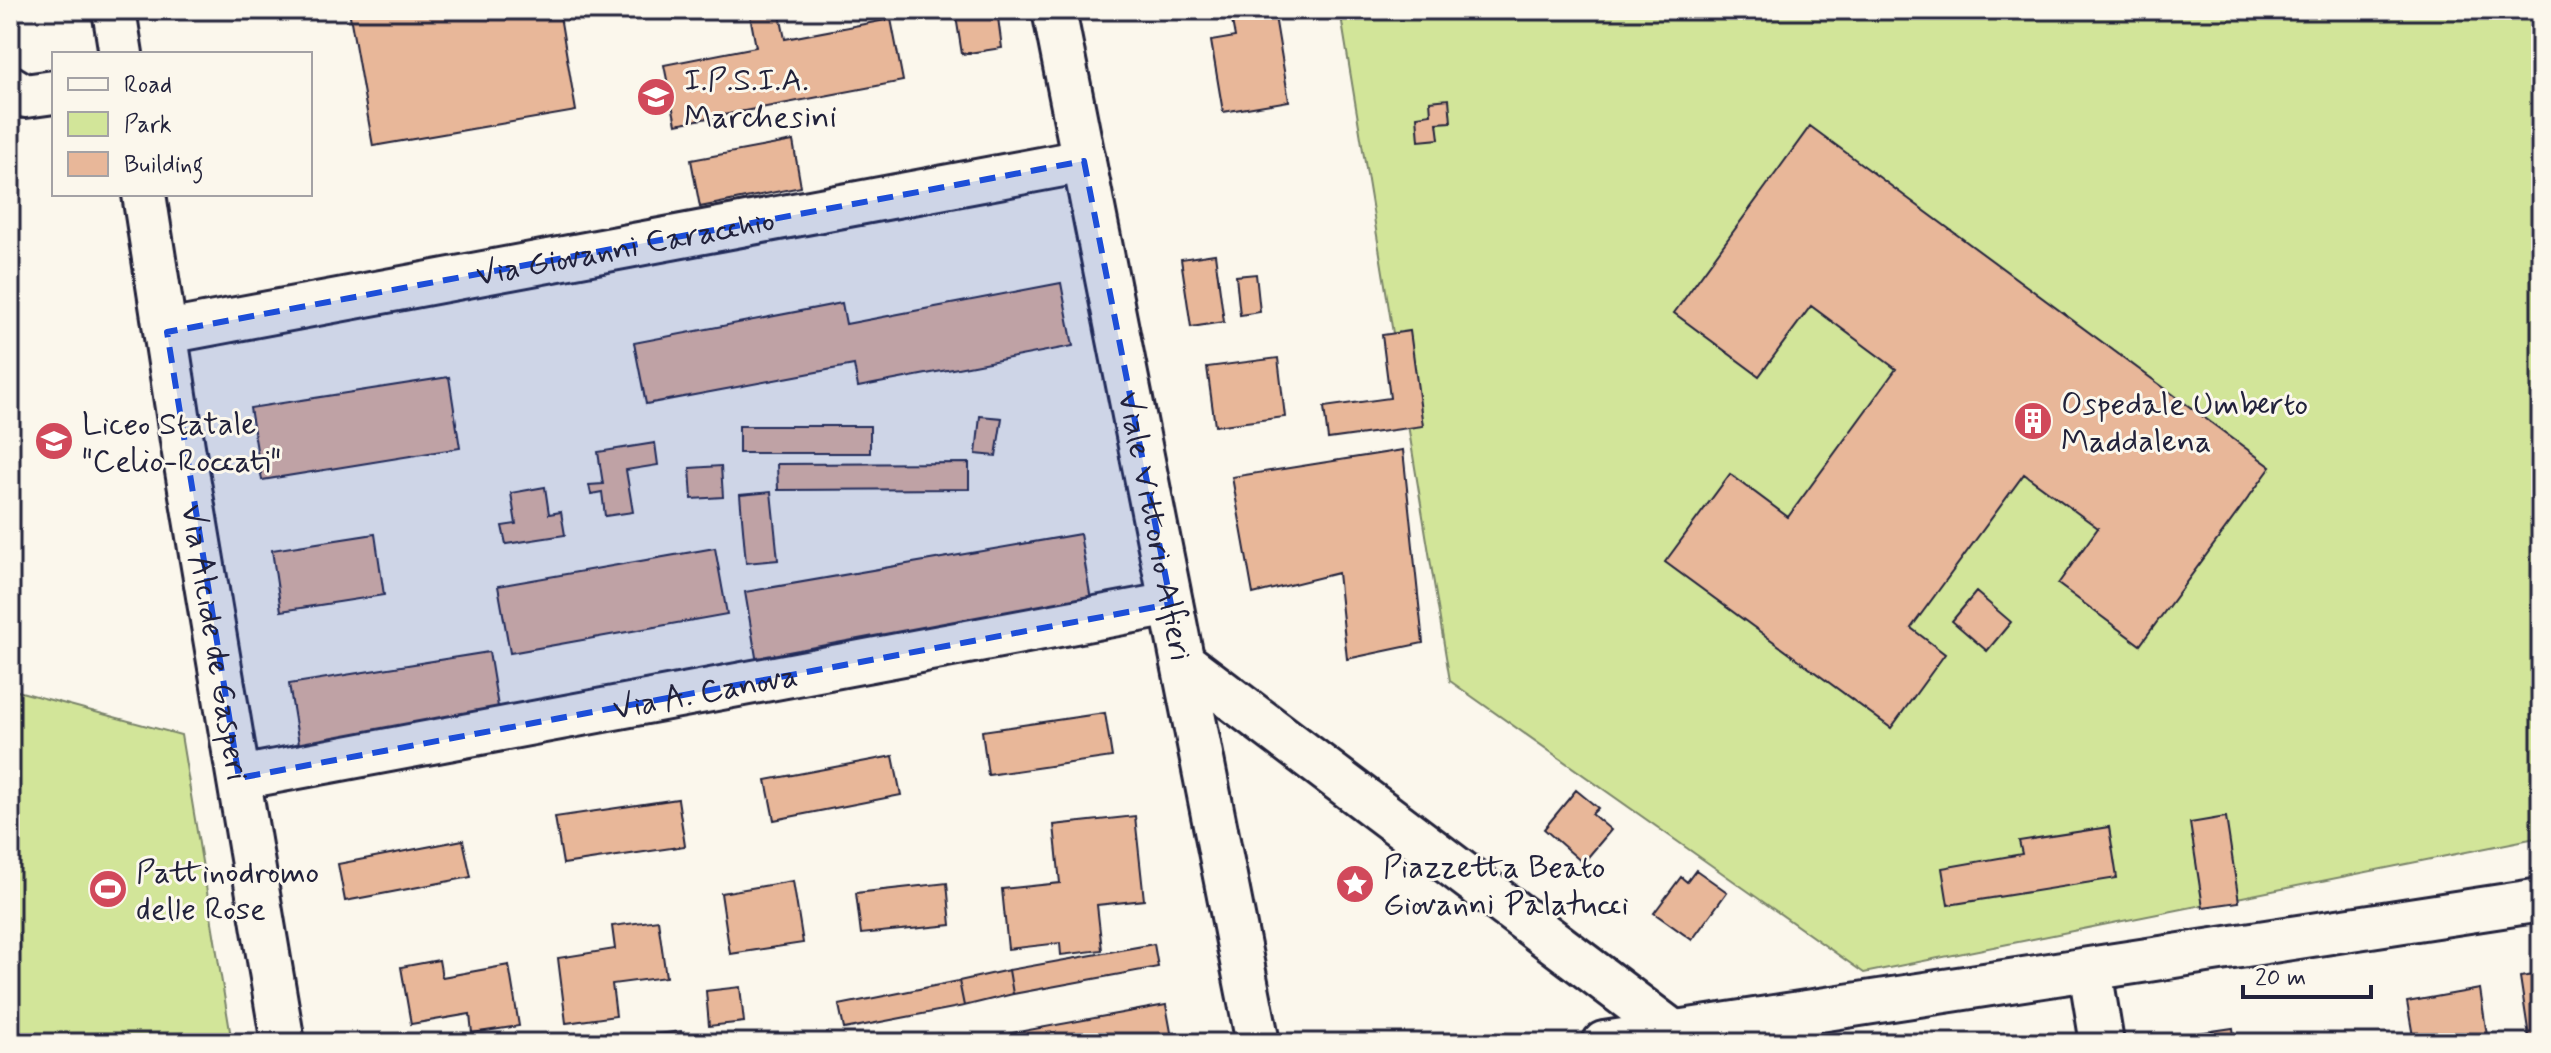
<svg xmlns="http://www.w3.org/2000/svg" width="2551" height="1053" font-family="Mynerve,sans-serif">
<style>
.green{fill:#d2e599;stroke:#7a846a;stroke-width:2}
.building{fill:#e8b799;stroke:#22223b;stroke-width:2}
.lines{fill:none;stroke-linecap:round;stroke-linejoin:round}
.minor-casing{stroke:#22223b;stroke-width:48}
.minor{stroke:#fbf7ec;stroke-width:42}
.marked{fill:#1d4ed8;fill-opacity:0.2;stroke:#1d4ed8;stroke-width:6;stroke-dasharray:16 10;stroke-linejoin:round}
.labels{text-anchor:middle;stroke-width:6;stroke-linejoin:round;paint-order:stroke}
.poi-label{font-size:32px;fill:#22223b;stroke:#fbf7ec;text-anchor:start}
.street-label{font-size:32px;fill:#22223b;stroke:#fbf7ec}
</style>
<rect width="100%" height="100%" fill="#fbf7ec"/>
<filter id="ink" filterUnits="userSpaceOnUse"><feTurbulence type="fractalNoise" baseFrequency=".0125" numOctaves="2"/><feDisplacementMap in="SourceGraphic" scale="16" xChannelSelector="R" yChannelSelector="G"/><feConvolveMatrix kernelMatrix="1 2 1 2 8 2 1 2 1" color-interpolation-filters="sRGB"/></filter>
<g filter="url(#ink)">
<path class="green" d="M1340,10H2541V837L1864,973L1450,681Z
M10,689L181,735L232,1043H10Z"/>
<path class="building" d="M349,10H559L576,111L373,146Z
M749,10H779L785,39L891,19L903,81L676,124L664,65L756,47Z
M955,10H997L1002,48L962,54Z
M1230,10H1274L1289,101L1223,112L1211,41L1235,37Z
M1449,99L1451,122L1437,123L1439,139L1419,141L1417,116L1431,114L1430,101Z
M1810,126L2271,467L2140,645L2058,584L2098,528L2024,474L1911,628L1945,654L1891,728L1665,562L1730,474L1788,517L1896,369L1811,306L1759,376L1674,313Z
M793,141L801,187L700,207L691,160Z
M1215,254L1224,322L1191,327L1181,259Z
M1256,274L1260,312L1240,315L1236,276Z
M1061,283L1073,346L858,387L854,365L646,404L634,343L842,303L846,324Z
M1410,331L1423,426L1328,439L1324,407L1390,398L1382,335Z
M1278,358L1285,417L1215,426L1207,367Z
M449,377L460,448L262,480L250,408Z
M980,416L1002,418L996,456L976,454Z
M739,426H870V453H739Z
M655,443L658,465L626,470L633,512L605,516L602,492L591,494L589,485L603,484L598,452Z
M1403,450L1423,643L1347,659L1338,573L1253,594L1232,477Z
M969,463V489L778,490L777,464Z
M721,466L723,497L692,499L690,468Z
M545,487L549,514L561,512L565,535L506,544L502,526L516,524L511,493Z
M771,492L778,560L746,563L740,495Z
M375,534L384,595L281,611L272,550Z
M1080,534L1092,606L757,663L745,592Z
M715,548L727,614L510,653L498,586Z
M1976,592L2011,622L1987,651L1952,621Z
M489,652L500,719L300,750L289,684Z
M1105,713L1112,757L988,775L982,731Z
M893,756L901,795L774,820L766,780Z
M1576,790L1598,808L1592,814L1611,830L1583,863L1544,829Z
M678,799L685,846L563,864L555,817Z
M1135,816L1144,900L1097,905L1102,950L1061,955L1060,943L1008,949L1002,889L1060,883L1054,825Z
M2226,817L2239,902L2203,907L2190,823Z
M2109,827L2117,878L1948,905L1942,868L2022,854L2019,841Z
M463,840L471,877L345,901L338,864Z
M1696,870L1727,892L1692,940L1654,913L1681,877L1687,882Z
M793,881L803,943L730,954L721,893Z
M947,883L951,925L861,934L856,893Z
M658,920L666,977L612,984L616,1016L566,1023L558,958L615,949L612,926Z
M1154,944L1158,967L1013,994L1009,970Z
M439,960L442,977L509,965L519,1026L472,1033L470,1014L411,1024L401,967Z
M1009,970L1013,994L964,1006L959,981Z
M2541,974V1043H2530L2520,977Z
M959,981L964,1006L844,1029L839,1005Z
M740,987L744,1022L709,1026L706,991Z
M2480,989L2488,1042L2498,1040V1043H2407L2414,1042L2407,1002Z
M1166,1005L1173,1043H957Z
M2233,1028L2235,1043H2149V1040Z
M681,1031L682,1043H626L625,1038Z"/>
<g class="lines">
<defs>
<g id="minor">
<path d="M114,10L121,54"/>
<path id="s1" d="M1054,10L1258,1043"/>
<path d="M10,87L25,96L54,92"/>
<path id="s2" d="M144,194L183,447L283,1043"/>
<path id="s3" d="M167,332L1084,161"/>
<path d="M1183,662L1673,1032"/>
<path id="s4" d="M239,778L1171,604"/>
<path d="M2090,970L2102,1043"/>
<path d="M1604,1043L2541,900"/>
</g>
</defs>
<use href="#minor" class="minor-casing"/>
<use href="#minor" class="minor"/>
</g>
</g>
<path class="marked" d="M1084,161L1171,604L239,778L167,332Z"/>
<defs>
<symbol id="university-disc" viewBox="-11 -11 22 22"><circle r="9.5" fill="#d1495b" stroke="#fbf7ec"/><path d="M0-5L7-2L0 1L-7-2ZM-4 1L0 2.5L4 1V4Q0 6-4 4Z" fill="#fff"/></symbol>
<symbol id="building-disc" viewBox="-11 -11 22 22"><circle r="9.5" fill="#d1495b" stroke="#fbf7ec"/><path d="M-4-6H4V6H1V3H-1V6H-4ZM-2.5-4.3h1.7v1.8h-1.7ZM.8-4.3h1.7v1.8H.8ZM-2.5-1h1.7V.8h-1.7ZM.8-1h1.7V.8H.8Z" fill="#fff"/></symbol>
<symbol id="sight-disc" viewBox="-11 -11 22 22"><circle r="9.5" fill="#d1495b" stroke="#fbf7ec"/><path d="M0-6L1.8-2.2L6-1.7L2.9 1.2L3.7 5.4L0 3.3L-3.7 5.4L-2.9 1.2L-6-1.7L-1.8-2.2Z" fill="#fff"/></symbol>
<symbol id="stadium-disc" viewBox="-11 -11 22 22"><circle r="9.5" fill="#d1495b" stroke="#fbf7ec"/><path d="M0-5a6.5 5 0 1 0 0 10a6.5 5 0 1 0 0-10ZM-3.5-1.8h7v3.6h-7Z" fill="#fff"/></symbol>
</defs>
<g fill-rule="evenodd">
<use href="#university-disc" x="634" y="75" width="44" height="44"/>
<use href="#building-disc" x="2011" y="399" width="44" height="44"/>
<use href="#university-disc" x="32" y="419" width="44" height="44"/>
<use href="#sight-disc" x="1333" y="862" width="44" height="44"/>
<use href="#stadium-disc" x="86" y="867" width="44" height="44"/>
</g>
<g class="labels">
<g class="poi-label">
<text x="684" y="90">I.P.S.I.A.<tspan x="684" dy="37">Marchesini</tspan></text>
<text x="2061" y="414">Ospedale Umberto<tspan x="2061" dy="37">Maddalena</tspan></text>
<text x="82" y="434">Liceo Statale<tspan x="82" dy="37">"Celio-Roccati"</tspan></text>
<text x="1383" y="877">Piazzetta Beato<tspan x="1383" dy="37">Giovanni Palatucci</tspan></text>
<text x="136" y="882">Pattinodromo<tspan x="136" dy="37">delle Rose</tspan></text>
</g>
<g class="street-label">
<text dy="11" stroke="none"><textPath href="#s3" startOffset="466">Via Giovanni Caracchio</textPath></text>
<text dy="11" stroke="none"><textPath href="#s1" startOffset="526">Viale Vittorio Alfieri</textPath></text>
<text dy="11" stroke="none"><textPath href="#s2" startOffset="454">Via Alcide de Gasperi</textPath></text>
<text dy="11" stroke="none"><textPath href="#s4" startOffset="474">Via A. Canova</textPath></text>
</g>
</g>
<rect width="2551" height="1053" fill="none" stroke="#fbf7ec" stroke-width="40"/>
<rect x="20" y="20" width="2511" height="1013" fill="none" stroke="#22223b" stroke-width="3" filter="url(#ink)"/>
<rect x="52" y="52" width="260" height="144" fill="#fbf7ec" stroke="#a4a2a5" stroke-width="2"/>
<rect x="68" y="78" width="40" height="12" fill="#fbf7ec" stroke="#a4a2a5" stroke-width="2"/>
<text x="124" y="92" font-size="24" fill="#22223b">Road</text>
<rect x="68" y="112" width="40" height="24" fill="#d2e599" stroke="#a4a2a5" stroke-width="2"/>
<text x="124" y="132" font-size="24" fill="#22223b">Park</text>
<rect x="68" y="152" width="40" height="24" fill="#e8b799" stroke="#a4a2a5" stroke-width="2"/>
<text x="124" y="172" font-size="24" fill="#22223b">Building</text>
<path d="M2243 985v12h128v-12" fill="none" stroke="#22223b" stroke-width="4"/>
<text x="2255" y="985" font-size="24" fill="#22223b" stroke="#fbf7ec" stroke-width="6" paint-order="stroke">20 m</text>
</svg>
